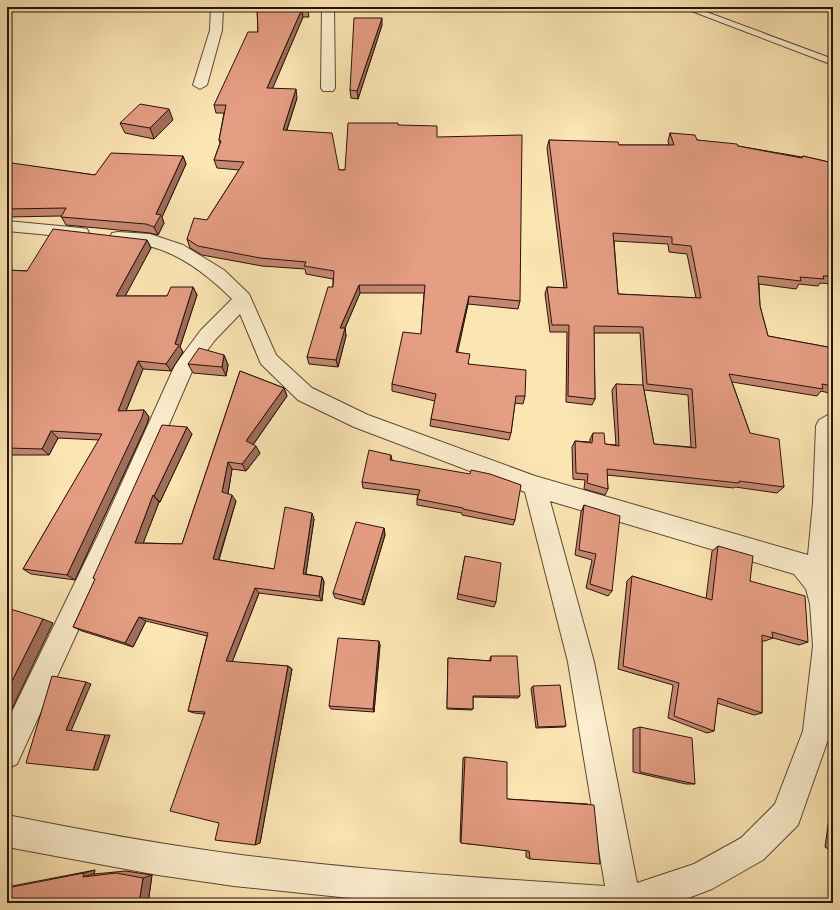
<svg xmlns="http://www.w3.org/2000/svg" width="840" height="910" font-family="'IM FELL DW Pica',serif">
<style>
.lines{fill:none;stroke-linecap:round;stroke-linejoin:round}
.lane-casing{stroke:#5c4834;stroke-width:2}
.street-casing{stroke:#5c4834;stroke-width:2}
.lane{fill:#fceece;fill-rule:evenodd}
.street{fill:#fceece;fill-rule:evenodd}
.wall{fill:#c58771;stroke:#27130a;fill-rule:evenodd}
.shaded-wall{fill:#a06e5c;stroke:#27130a}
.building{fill:#e59d83;stroke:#27130a;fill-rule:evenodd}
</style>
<rect width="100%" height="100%" fill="#fbe5b3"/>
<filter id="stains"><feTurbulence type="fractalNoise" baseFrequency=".005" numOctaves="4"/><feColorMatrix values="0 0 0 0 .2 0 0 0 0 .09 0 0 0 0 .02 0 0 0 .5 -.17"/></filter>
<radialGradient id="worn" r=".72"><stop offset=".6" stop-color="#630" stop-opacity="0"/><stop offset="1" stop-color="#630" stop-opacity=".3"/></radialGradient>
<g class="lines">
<defs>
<path id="lane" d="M681,7H693L833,59V65Z"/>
<path id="street" d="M211,7H223L222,30L207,85L200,89L193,85L210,30Z
M322,7H334L335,88L333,91H323L321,88Z
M7,221L81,228L87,229L89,233L87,237L81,238L7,231Z
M118,232L150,234L183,245L224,270L249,294L276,355L312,388L368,415L535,476L808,555L813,503L816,426L819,420L833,412V544L830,583L833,595V713L831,731L798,825L763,860L712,889L675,903L388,902L234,886L158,875L7,847V815C82,830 158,844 234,854C357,870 481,878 605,886L568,662L525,492L354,427L298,400L261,364L240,314L215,340L193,369L117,545L17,764L7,769V722L101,529L175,365L201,330L232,299C209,276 181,254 149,246C137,243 124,244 112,241L110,237L112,233ZM550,501L794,574L806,589L810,604L813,646L803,731L775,804L741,838L694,864L637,883L594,662Z"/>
</defs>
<use href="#lane" class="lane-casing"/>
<use href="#street" class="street-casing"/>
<use href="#lane" class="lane"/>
<use href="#street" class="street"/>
</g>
<path class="wall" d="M257,7H307L309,17H303L272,89L297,98L287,130L339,170H345L398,125L437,137L520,301L518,309L468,304L457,352L469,364L525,396L523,404L515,403L511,433L509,440L430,426L431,419L435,401L392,391V384L421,334L424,293H360L345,328L346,336L338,367L309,364L307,357L333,287V279L306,274L305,269L262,266L202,255L190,248L187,239L207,220L239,170L217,168L214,160L220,143L219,140L224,113H216L214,105L258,32Z
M382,25L358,99L351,98L350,90Z
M173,120L154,139L125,133L120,123Z
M670,133L697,140L738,146L802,157L803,156L833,163V284L820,283L818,286L799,284L796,289L759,284L760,306L768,336L833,348V394L821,391L817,396L732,382L750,433L784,487L777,493L735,487L734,488L607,475L608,489L605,495L584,489L585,480L573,479L572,447L575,441L590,442V439L593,433L605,444L616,445L612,390L616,384L643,387L640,333H594L595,399L592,405L566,402L567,332H550L545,294L547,287L564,288L547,148L549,140L619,145H669L668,141ZM614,241L668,244L669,252L687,254L696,298L618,294ZM644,390L688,395L691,447L654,444Z
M183,156L186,164L162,217L164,223L158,235L150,233L66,225L61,216L7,217V163L95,175Z
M147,240L151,248L125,296H167L193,287L197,295L180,347L183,352L171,371L143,369L126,411L144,410L149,417L147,424L75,580L31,574L23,569L99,440L58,438L49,455H7V270L27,271Z
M224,355L228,365L226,376L193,373L188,364Z
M240,371L284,388L287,396L253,445L260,453L246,471L232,469L228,494L236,501L219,560L274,569L314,519L306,574L322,577L324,582L322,601L259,593L232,662L288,666L292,669L260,843L219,823L204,714L194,713L188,711L207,636L146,621L133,647L82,631L73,627L95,580L93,578L192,434L160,502H159L143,543L182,544Z
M391,455L392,460L515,520L513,525L462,515V513L417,505V499L418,495L363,488L362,482Z
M584,505L612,591L608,596L586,588L592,560L575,555L581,512Z
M384,528L385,535L364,605L335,598L333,593Z
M718,546L808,642L799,645L773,638L765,641H762V713L754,715L717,703L714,731L707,733L668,718L673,685L618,669L627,581L632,576L706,599L712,551Z
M465,556L496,602L494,607L457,599Z
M380,645L374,712L331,709L329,706Z
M491,656L520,696L518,698L473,697V709L472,710L447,709L448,658L490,661V658Z
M533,686L566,726L564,727L536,728L531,688Z
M640,727L695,784H686L633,772V729Z
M465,757L507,799L588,804L530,859L526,857V850L461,843L460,841L463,758Z
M831,804H833V852L825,847Z
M95,870L94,874L126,871L152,875L148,903H7V887Z"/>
<path class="shaded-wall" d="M302,9L303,17L269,97L267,88Z
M382,18V25L358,99L357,91Z
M296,89L297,98L284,138L283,130Z
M169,109L173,120L154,139L150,128Z
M183,156L186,164L162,217L164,223L158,235L154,227L156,214Z
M147,240L151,248L121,304L116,296Z
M359,285L360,293L345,328L346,336L338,367L336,360L340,328Z
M193,287L197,295L180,347L183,352L171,371L166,364L175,344Z
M469,296L468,304L456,360V352Z
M224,355L228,365L226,376L222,367Z
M138,361L143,369L123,418L118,411Z
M284,388L287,396L250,449L246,441Z
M144,410L149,417L147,424L75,580L67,575Z
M187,427L192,434L160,502L154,496Z
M51,431L58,438L49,455L42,449Z
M256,446L260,453L246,471L242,464Z
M228,462L232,469L227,499L222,492Z
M153,495L159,502L141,549L135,543Z
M232,495L236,501L217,564L213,559Z
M312,513L314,519L305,579L303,574Z
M384,528L385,535L364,605L362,600Z
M322,577L324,582L322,601L319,596Z
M255,588L259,593L231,665L226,661Z
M139,617L146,621L133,647L125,643Z
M43,619L53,623L7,719V691Z
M379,641L380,645L374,712L373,709Z
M288,666L292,669L260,843L255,845Z
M86,682L91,684L71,731L66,730Z
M105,735H110L98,770H93Z
M95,870L94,874L83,877L84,873Z
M152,875L148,903H139L143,878Z"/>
<path class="building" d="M257,7H307L308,9H302L267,88L296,89L283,130L332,133L339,170H345L348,123H398V125L437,126V137L522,135L520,301L469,296L456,352L470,354L468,364L526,370L525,396H516L511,433L431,419L436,394L392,384L403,332L421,334L425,285H359L340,328H345L336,360L307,357L328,287H333L334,271L304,266L306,262L260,258L198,246L187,239L194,218L207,220L244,162L214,160L221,141L219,140L226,105H214L248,32H258Z
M354,18H382L357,91L350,90Z
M140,104L169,109L150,128L120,123Z
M670,133L695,135L697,140L737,144L738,146L802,158L803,156L833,163V276H823L824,279L800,277L801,281L758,276L760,306L768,336L833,348V386L822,384L823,389L729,374L750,433L779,439L784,487L739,481V483L607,469L608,489L587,483L588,474L576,473L575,441L592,443L593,433H604L605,444L619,446L616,384L643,385L654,444L696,448L692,389L647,384L643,327L594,326L595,399L568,396L569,325H552L547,287L567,288L549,140L618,142L619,145H674ZM613,233L672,237V244L691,246L701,298L618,294Z
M111,153L183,156L156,214L161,215L154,227L146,224L61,217L66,208L7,209V163H12L95,175Z
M53,229L147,240L116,296H167L171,287H193L175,344L179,345L166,364L138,361L118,411L144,410L142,417L67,575L23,569L102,434L51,431L42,449L7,448V270L27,271Z
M199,348L224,355L222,367L188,364Z
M240,371L284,388L246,441L256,446L242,464L228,462L222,492L232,495L213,559L274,569L285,507L312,513L303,574L322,577L319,596L255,588L226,661L288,666L255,845L215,840L219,823L170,811L205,712L188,711L208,633L139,617L125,643L73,627L95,579L93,578L162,425L187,427L154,496L153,495L135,543L182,544Z
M369,450L391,455L390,460L470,474L471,470L490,474L521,485L515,520L463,509V508L417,499L420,490L362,482Z
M584,505L620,516L612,591L590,584L596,554L579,550Z
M356,522L384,528L362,600L333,593Z
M718,546L753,556L750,581L805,596L808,642L772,632L773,638L762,635V713L718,698L714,731L674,716L679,683L623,666L632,576L712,600Z
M465,556L501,563L496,602L458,594Z
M7,608L43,619L7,691Z
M338,638L379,641L373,709L329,706Z
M491,656H517L520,696H473V709L447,708L448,658L491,661Z
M52,676L86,682L66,730L105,735L93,770L26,763Z
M560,685L566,726L538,727L533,686Z
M640,727L692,738L695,784L640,772Z
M465,757L507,762V799L594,805L600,864L530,859L529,851L461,843Z
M84,873L83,877L116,873L143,878L139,903H7V888Z"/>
<rect width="840" height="910" fill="none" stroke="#fbe5b3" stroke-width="24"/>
<rect x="8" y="8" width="824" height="894" fill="none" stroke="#27130a" stroke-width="2"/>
<rect x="12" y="12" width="816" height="886" fill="none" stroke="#27130a"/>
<rect width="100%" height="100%" filter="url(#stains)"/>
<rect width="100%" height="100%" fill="url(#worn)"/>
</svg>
